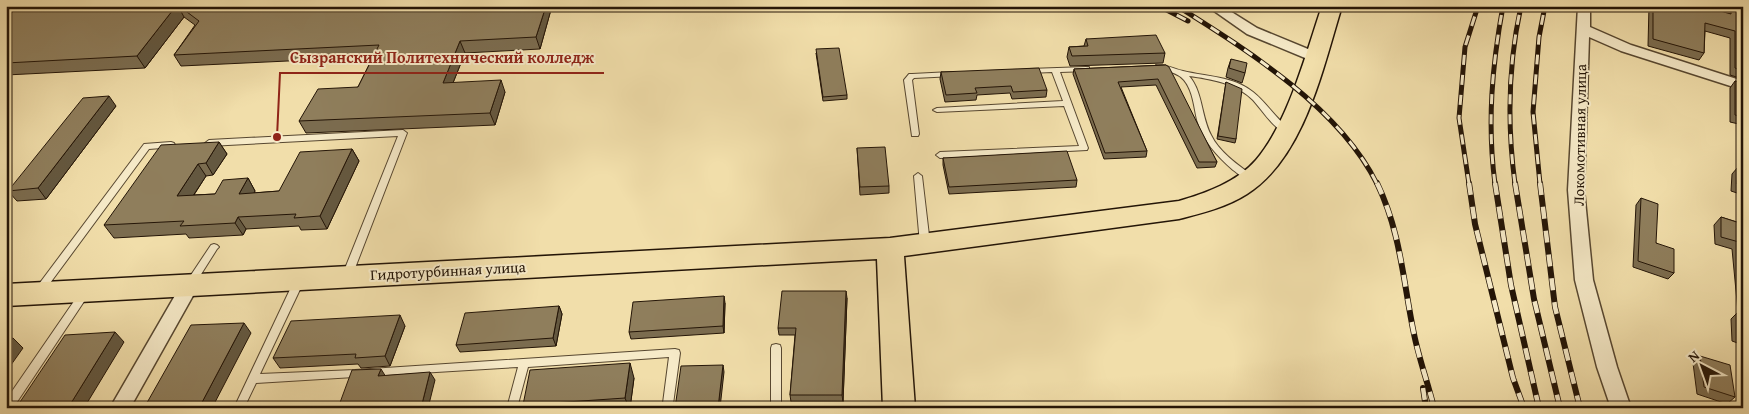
<svg xmlns="http://www.w3.org/2000/svg" width="1749" height="414" font-family="'Gentium Book Plus',serif">
<style>
.lines{fill:none;stroke-linecap:round;stroke-linejoin:round}
.service-casing{stroke:#574730;stroke-width:2}
.minor-casing{stroke:#574730;stroke-width:3}
.primary-casing{stroke:#241507;stroke-width:3}
.service{fill:#f6eac8;fill-rule:evenodd}
.minor{fill:#f6eac8;fill-rule:evenodd}
.primary{fill:#f1deaa;fill-rule:evenodd}
.rail-far1-casing{stroke:#241507;stroke-width:5}
.rail-casing{stroke:#241507;stroke-width:6}
.rail-far1{stroke:#f6eac8;stroke-width:3;stroke-dasharray:10;stroke-linecap:butt}
.rail{stroke:#f6eac8;stroke-width:4.5;stroke-dasharray:12;stroke-linecap:butt}
.wall{fill:#7b6c4f;stroke:#241507}
.shaded-wall{fill:#645840;stroke:#241507}
.building{fill:#8f7e5c;stroke:#241507}
.labels{text-anchor:middle;stroke-width:4;stroke-linejoin:round;paint-order:stroke}
.street-label{font-size:15px;fill:#241507;stroke:#f6eac8}
.leader{fill:none;stroke:#8f2418;stroke-width:2}
.callout-dot{fill:#8f2418;stroke:#f6eac8;stroke-width:2}
.callout-label{font-size:16px;text-anchor:middle;font-weight:bold;fill:#8f2418;stroke:#f6eac8;stroke-width:4;stroke-linejoin:round;paint-order:stroke}
</style>
<rect width="100%" height="100%" fill="#f1deaa"/>
<filter id="stains"><feTurbulence type="fractalNoise" baseFrequency=".004" numOctaves="4"/><feColorMatrix values="0 0 0 0 .2 0 0 0 0 .09 0 0 0 0 .02 0 0 0 .5 -.17"/></filter>
<radialGradient id="worn" r=".72"><stop offset=".6" stop-color="#630" stop-opacity="0"/><stop offset="1" stop-color="#630" stop-opacity=".3"/></radialGradient>
<g class="lines">
<defs>
<path id="service" d="M1156,65C1166,64 1174,69 1183,71C1207,77 1233,76 1253,92C1267,103 1275,118 1289,128L1290,130L1286,133C1272,127 1263,111 1253,100C1236,83 1211,79 1189,76C1203,92 1201,116 1211,135C1219,152 1238,165 1253,176L1254,178L1253,180C1245,181 1239,174 1233,170C1217,156 1203,141 1197,120C1194,107 1193,91 1184,80C1177,72 1167,71 1156,69Z
M1086,67H1089V71L1060,72L1088,148L1087,150L940,158L936,155L940,152L1079,146L1064,106L937,112L933,110L937,108L1063,101L1052,72L1029,73L1025,71L1029,69Z
M951,72L955,74L954,76L914,78L912,80L919,134L918,136H912L904,80L909,74H912Z
M403,130L407,133L352,276L350,278H344L342,276L398,136L209,146L205,143L209,140Z
M171,142L174,143L175,145L174,147L149,149L42,294H36L34,291L36,288L144,144Z
M918,173L922,176L930,244L928,246H922L920,244L914,176Z
M214,244L217,245L219,247L217,249L193,287H187L185,284L211,245Z
M299,277L302,278L304,281L260,374L355,370L675,349L679,350L680,353L673,404L671,408H660L663,403L669,357L528,367L517,408H507L518,367L256,383L244,408H234L294,281L296,278Z
M84,290L87,291L89,294L13,408H6V400L81,291Z
M776,344L780,345L781,348V408H771V348L772,345Z"/>
<path id="minor" d="M1207,6H1222L1257,28L1320,54L1322,57L1320,60H1310L1247,34Z
M1578,6H1590V27L1631,45L1743,81V90L1621,51L1589,37L1584,190L1593,280L1617,367L1631,408H1611L1597,367L1575,280L1568,190Z
M190,278L196,280L199,285L130,408H110L184,280Z"/>
<path id="primary" d="M1322,6H1342C1323,67 1305,157 1247,194C1227,207 1202,213 1179,219L904,256L915,408H883L877,259L6,306V284L890,238L1179,201C1206,193 1237,182 1256,160C1288,123 1306,53 1322,6Z"/>
</defs>
<use href="#service" class="service-casing"/>
<use href="#minor" class="minor-casing"/>
<use href="#primary" class="primary-casing"/>
<use href="#service" class="service"/>
<use href="#minor" class="minor"/>
<use href="#primary" class="primary"/>
<defs>
<path id="rail-far1" d="M1159,6L1188,21
M1177,6C1247,50 1340,108 1377,184
M1469,184L1459,118L1465,47L1478,6
M1495,184C1487,123 1492,66 1503,6
M1515,184C1507,124 1508,65 1521,6
M1540,184L1533,112L1539,37L1545,6"/>
<path id="rail" d="M1377,183C1401,233 1403,281 1414,334C1419,359 1428,383 1434,408
M1469,183L1475,224L1513,378L1524,408
M1495,183L1511,285L1539,408
M1515,183L1534,299L1560,408
M1540,183L1555,307L1580,408
M1423,388L1426,408"/>
</defs>
<use href="#rail-far1" class="rail-far1-casing"/>
<use href="#rail" class="rail-casing"/>
<use href="#rail-far1" class="rail-far1"/>
<use href="#rail" class="rail"/>
</g>
<path class="wall" d="M6,6H552L540,49L465,53L453,83L505,92L495,125L306,133L299,121L358,87L373,57L181,66L174,55L195,25L184,17L145,68L6,75Z
M1649,6H1702L1726,13V6H1743V79L1730,75V38L1705,31L1704,53L1699,60L1648,46Z
M1086,39L1165,53L1163,63L1070,66L1067,57L1069,47L1084,46Z
M816,53L847,95V99L823,101Z
M1231,59L1245,73L1242,83L1226,77L1228,68Z
M1166,65L1217,162L1215,167L1197,168L1156,85L1121,87L1147,151L1146,157L1104,159L1073,74L1074,69Z
M941,72L1047,90L1046,97L1012,99L1010,93L977,95L976,100L945,102L940,79Z
M1735,81L1743,83V125L1730,122V88Z
M1226,82L1236,139L1235,143L1217,139Z
M116,106L46,199L17,201L8,191Z
M219,142L227,154L213,175L206,176L194,195L215,194L248,178L255,191L254,193L279,191L352,149L359,161L327,229L301,230L299,226L246,229L243,235L189,238L186,234L114,238L104,225Z
M857,148L889,186V193L860,195Z
M943,158L1077,180L1076,187L949,194L943,165Z
M1738,167L1743,168V195L1731,191L1732,174Z
M1641,198L1656,243L1674,273L1668,279L1633,267L1636,205Z
M1721,217L1743,224V345L1732,341L1731,319L1738,312L1732,249L1715,244L1714,225Z
M847,298L843,402H791L790,395L795,335H779L778,328Z
M725,303L724,333L631,339L629,332Z
M559,306L562,314L556,346L460,352L456,345Z
M405,326L390,366L361,368L358,364L280,368L273,358Z
M1700,356L1735,397L1727,404L1697,394L1693,363Z
M634,378L630,408H524L523,405Z"/>
<path class="shaded-wall" d="M176,6H178L184,17L145,68L137,56Z
M546,6H552L540,49L536,37Z
M460,41L465,53L448,95L443,83Z
M501,80L505,92L495,125L490,113Z
M109,96L116,106L46,199L38,188Z
M219,142L227,154L213,175L206,163Z
M352,149L359,161L327,229L320,216Z
M198,164L206,176L185,208L177,196Z
M248,178L255,191L247,206L239,194Z
M238,217L246,229L243,235L235,223Z
M846,291L847,298L843,402L842,395Z
M724,296L725,303L724,333L723,326Z
M559,306L562,314L556,346L553,338Z
M400,315L405,326L390,366L385,356Z
M244,323L251,333L212,408H199Z
M115,332L124,342L84,408H68Z
M13,338L23,348L6,372V348Z
M630,363L634,378L630,408H629L625,398Z
M723,365L724,372L720,408H718Z
M381,369L386,377L378,376Z
M430,372L435,380L428,408H421Z"/>
<path class="building" d="M6,6H176L137,56L6,63Z
M179,6H546L536,37L460,41L443,83L501,80L490,113L299,121L318,89L358,87L379,45L174,55L199,21Z
M1653,6H1702L1731,14V6H1743V71L1735,68V31L1705,23L1704,53L1653,39Z
M1156,35L1165,53L1072,56L1069,47L1088,46L1086,39Z
M839,48L847,95L823,97L816,49Z
M1231,59L1247,63L1245,73L1229,68Z
M1166,65L1169,67L1217,162H1199L1158,79L1118,82L1147,151L1105,153L1074,69Z
M1039,68L1047,90L1013,92L1011,86L975,88L977,93L946,95L941,72Z
M1735,81L1743,83V117L1735,115Z
M1226,82L1242,89L1236,139L1218,136Z
M109,96L38,188L8,191L83,98Z
M219,142L206,163L198,164L177,196L215,194L223,180L248,178L239,194L279,191L300,152L352,149L320,216L294,218L296,214L238,217L235,223L180,226L184,221L104,225L161,145Z
M885,147L889,186L860,187L857,148Z
M1067,151L1077,180L949,187L943,158Z
M1738,167L1743,168V186L1737,184Z
M1641,198L1658,204L1656,243L1674,249V273L1638,261Z
M1721,217L1743,224V279L1739,242L1721,237Z
M782,291H846L842,395H790L796,328H778Z
M724,296L723,326L629,332L633,302Z
M559,306L553,338L456,345L465,313Z
M1738,312L1743,313V335L1740,334Z
M400,315L385,356L355,358L356,354L273,358L291,321Z
M244,323L199,408H144L191,325Z
M115,332L68,408H16L65,335Z
M13,338L6,348V339Z
M1700,356L1730,365L1735,397L1704,387Z
M630,363L625,398L523,405L530,370Z
M723,365L718,408H675L681,366Z
M381,369L378,376L430,372L421,408H338L352,370Z
M1048,405V408H1011L1010,406Z"/>
<g class="labels">
<g class="street-label">
<text transform="translate(1580 135) rotate(-89)" y="5">Локомотивная улица</text>
<text transform="translate(448 271) rotate(-3)" y="5">Гидротурбинная улица</text>
</g>
</g>
<path class="leader" d="M277 137L280 73H604"/>
<circle class="callout-dot" cx="277" cy="137" r="5"/>
<g class="callout-label">
<text x="442" y="63">Сызранский Политехнический колледж</text>
</g>
<rect width="1749" height="414" fill="none" stroke="#f1deaa" stroke-width="25"/>
<rect x="8" y="8" width="1734" height="399" fill="none" stroke="#241507" stroke-width="2.5"/>
<rect x="12" y="12" width="1724" height="389" fill="none" stroke="#241507"/>
<g transform="translate(1702 366) rotate(319)" stroke="#f6eac8" stroke-width="4" paint-order="stroke">
<path d="M0-4L9 19L0 12L-9 19Z" fill="#241507"/>
<text y="-8" font-size="14" font-weight="bold" text-anchor="middle" fill="#241507">N</text>
</g>
<rect width="100%" height="100%" filter="url(#stains)"/>
<rect width="100%" height="100%" fill="url(#worn)"/>
</svg>
